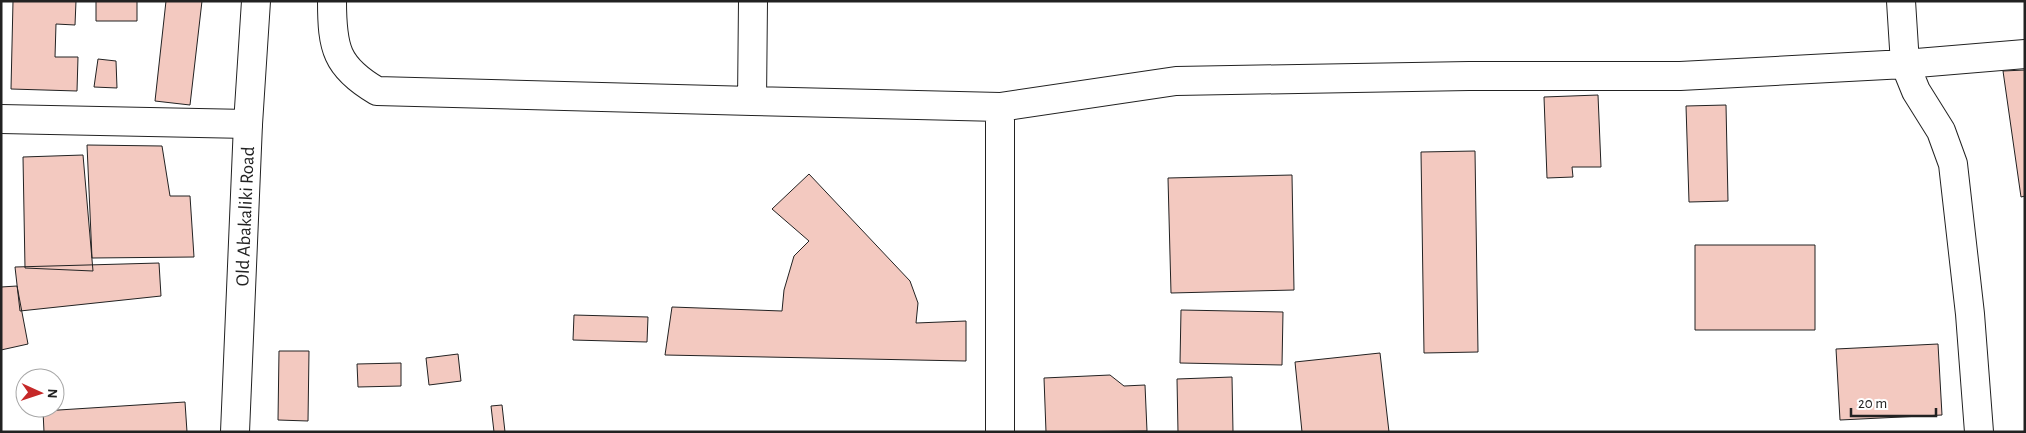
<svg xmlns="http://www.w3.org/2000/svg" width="2026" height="433" font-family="'Alegreya Sans',sans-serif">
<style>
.building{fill:#f3c9c0;stroke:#222}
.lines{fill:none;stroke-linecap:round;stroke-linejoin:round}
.minor-casing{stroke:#222;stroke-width:30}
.major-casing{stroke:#222;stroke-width:30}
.minor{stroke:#fff;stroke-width:28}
.major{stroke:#fff;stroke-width:28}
.labels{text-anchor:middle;stroke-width:4;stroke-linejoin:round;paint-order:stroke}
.street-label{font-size:19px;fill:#222;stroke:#fff}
</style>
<rect width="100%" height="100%" fill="#fff"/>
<path class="building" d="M13,1H76L75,25L56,24L55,57H78L77,91L11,89Z
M96,1H137V21H96Z
M166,1H202L190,105L155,101Z
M98,59L116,61L117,88L94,87Z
M2025,70V196L2021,197L2003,71Z
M1598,95L1601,167H1572L1573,177L1547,178L1544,97Z
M1726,105L1728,201L1689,202L1686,106Z
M87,145L162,146L170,196H190L194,257L92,258Z
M1475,151L1478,352L1424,353L1421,152Z
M83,155L93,271L25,268L23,157Z
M809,174L910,281L918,303L916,323L966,321V361L665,355L672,307L782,311L784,290L794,256L809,241L772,209Z
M1292,175L1294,290L1171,293L1168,178Z
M1695,245H1815V330H1695Z
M159,263L161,296L20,311L15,267Z
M17,286L28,344L1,350V287Z
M1181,310L1283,312L1282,365L1180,363Z
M574,315L648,317L647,342L573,340Z
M1938,344L1942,415L1840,420L1836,349Z
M279,351H309L308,421L278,420Z
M1380,353L1389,432H1302L1295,362Z
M458,354L461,381L429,385L426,358Z
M401,363V386L358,387L357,364Z
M1110,375L1124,386L1145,385L1147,431L1046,432L1044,378Z
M1232,377L1233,432H1178L1177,379Z
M185,402L187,432H44L43,411Z
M502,405L505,432H494L491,406Z"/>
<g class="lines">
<defs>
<path id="minor" d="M332,1C332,48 336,67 377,91L752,101
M753,1L752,101L1000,107L1176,81L1469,76H1680L1905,64L2025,54
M1901,1L1905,64L1916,91L1941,131L1953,164L1970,314L1979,432
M1,119L248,124
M1000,432V107"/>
<g id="major">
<path id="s1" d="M235,432L248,124L256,1"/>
</g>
</defs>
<use href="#minor" class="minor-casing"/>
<use href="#major" class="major-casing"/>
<use href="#minor" class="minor"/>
<use href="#major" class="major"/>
</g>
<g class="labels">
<g class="street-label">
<text dy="7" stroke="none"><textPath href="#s1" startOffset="216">Old Abakaliki Road</textPath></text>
</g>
</g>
<rect width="2026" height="433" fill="none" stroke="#222222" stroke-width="5"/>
<g transform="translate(40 393) rotate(93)"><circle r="24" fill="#ffffff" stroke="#a7a7a7"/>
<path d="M0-4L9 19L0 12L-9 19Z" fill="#c62828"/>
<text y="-8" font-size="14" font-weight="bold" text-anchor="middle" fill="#222222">N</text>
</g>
<path d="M1851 408v8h85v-8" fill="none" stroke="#222222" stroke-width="2.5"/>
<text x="1858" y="408" font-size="15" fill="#222222" stroke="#ffffff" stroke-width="4" paint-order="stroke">20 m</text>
</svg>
